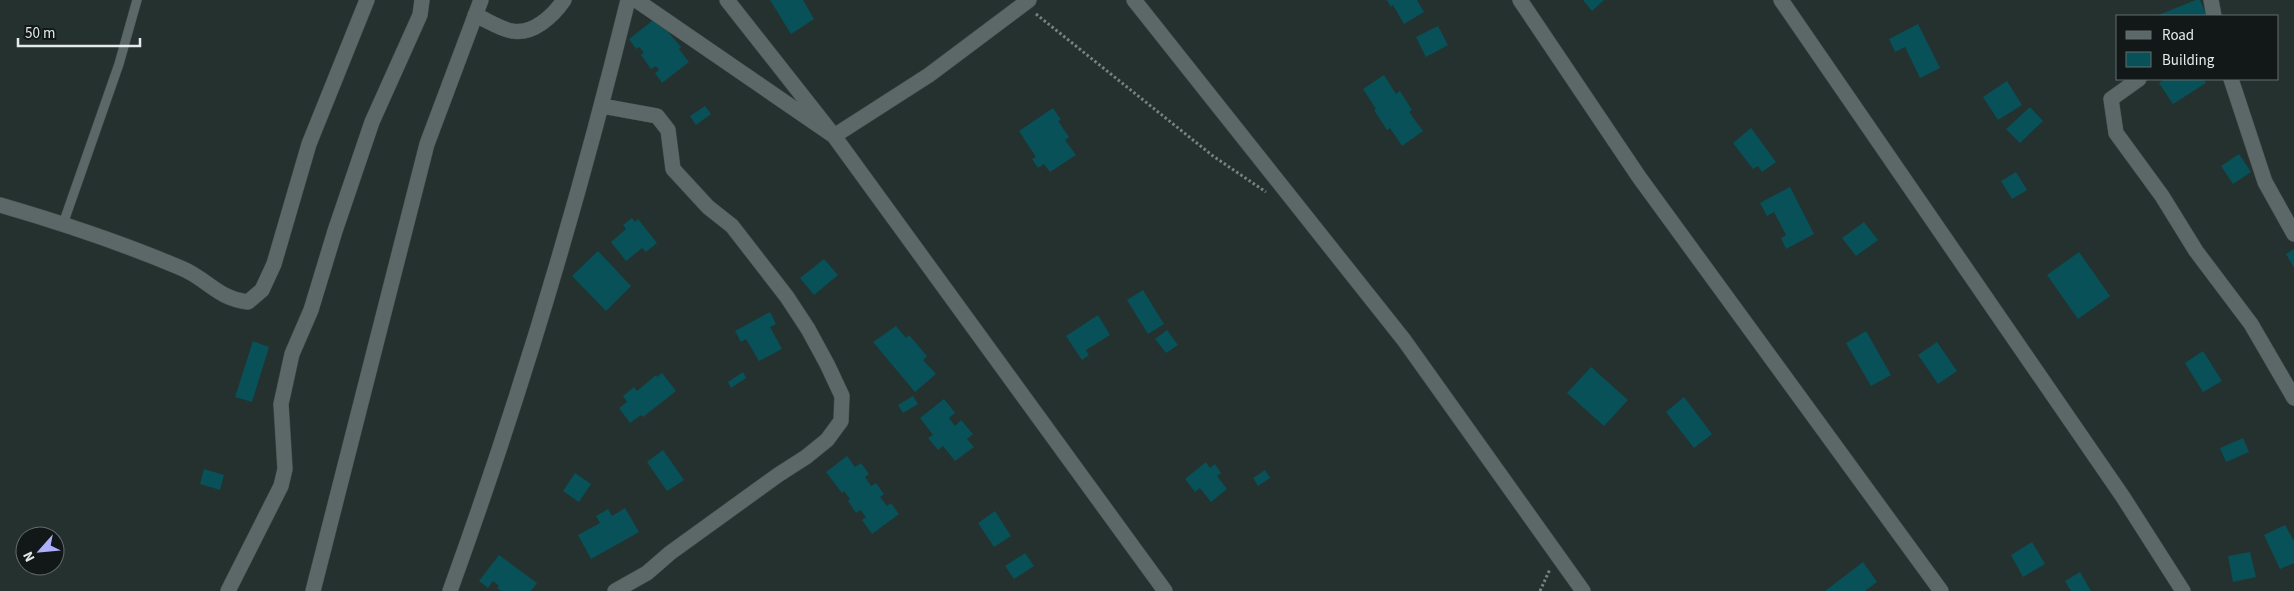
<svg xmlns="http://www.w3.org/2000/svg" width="2294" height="591" font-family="'Source Sans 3',sans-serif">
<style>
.building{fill:#085159}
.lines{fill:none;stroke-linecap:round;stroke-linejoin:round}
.service-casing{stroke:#414c4a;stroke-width:10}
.minor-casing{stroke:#414c4a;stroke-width:16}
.path{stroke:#778281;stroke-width:3;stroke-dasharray:2.5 2.5;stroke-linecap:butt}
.service{stroke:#5b6867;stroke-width:9}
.minor{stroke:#5b6867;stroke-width:15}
</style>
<rect width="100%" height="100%" fill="#24312f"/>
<path class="building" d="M770,0H803L814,19L791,34Z
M1387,0H1417L1424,12L1404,24L1393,5L1391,7Z
M1583,0H1604L1592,11Z
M2196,0H2200L2207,16H2159L2158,15Z
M656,18L681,47L679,49L689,62L662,83L655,73L659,70L656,66L651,69L641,55L644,52L639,47L636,49L629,39Z
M1918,24L1940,68L1920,78L1905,47L1895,52L1889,39Z
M1438,26L1448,45L1426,57L1416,37Z
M1384,75L1396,94L1400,91L1412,110L1409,112L1423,131L1402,146L1390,128L1387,130L1374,110L1376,109L1363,89Z
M2165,79H2204L2206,83L2173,104L2159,83Z
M2007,81L2022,105L1998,120L1983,97Z
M705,106L711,114L696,125L690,116Z
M2030,107L2043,121L2020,143L2006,129Z
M1053,108L1061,120L1058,121L1069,137L1065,140L1076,155L1050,172L1044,164L1038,168L1032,159L1036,157L1019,131Z
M1751,128L1776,162L1762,172L1758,166L1753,169L1733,143Z
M2239,154L2251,172L2233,184L2221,166Z
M2016,172L2027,190L2012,199L2001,181Z
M1790,187L1814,234L1786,249L1781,238L1786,235L1774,212L1767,216L1760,203Z
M632,218L635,222L638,219L657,243L646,252L642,248L626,261L611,242L626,229L623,225Z
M1864,222L1878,240L1856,256L1842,238Z
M2294,249V268L2286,254Z
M598,251L631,286L606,311L572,276Z
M2079,252L2110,296L2078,319L2047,275Z
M824,259L838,275L814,295L800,278Z
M1143,290L1164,324L1148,334L1127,300Z
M770,312L776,324L770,327L782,349L759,361L746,339L741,342L735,331Z
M1098,315L1110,335L1086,350L1089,355L1082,360L1066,336Z
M896,326L906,338L909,335L927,356L923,360L936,374L915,392L873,342Z
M1167,330L1178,345L1166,353L1155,339Z
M1866,331L1891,375L1871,386L1846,343Z
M253,341L269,347L252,402L235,397Z
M1937,342L1957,371L1938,384L1918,355Z
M2203,351L2222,381L2203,392L2185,363Z
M1591,367L1628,400L1604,426L1567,393Z
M743,372L746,378L731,388L728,382Z
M662,373L676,391L643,417L641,415L630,423L619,408L627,402L623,396L634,387L637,391L656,375L657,377Z
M913,396L918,404L903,413L898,405Z
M1684,397L1712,434L1694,448L1666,412Z
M944,399L955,413L949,418L955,426L961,420L973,434L967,439L974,447L955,461L943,446L938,450L928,438L933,435L920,418Z
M2243,438L2249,452L2226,462L2220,448Z
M663,450L684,480L667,491L647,462Z
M847,456L855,467L861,463L869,474L865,477L871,486L876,483L884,494L880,497L887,506L891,503L899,514L872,534L862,520L866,517L860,510L856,513L848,501L850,499L844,491L842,493L826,472Z
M1206,462L1210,468L1215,464L1221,473L1217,476L1227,489L1211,502L1200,488L1195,492L1185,479Z
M204,469L224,475L220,490L200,484Z
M1265,470L1270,478L1258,486L1253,478Z
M575,473L591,484L579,502L563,491Z
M625,508L639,532L591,559L578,535L600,523L596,516L608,509L612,516Z
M995,511L1011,536L994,547L978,523Z
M2285,525L2294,541V563L2280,569L2264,535Z
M2032,542L2045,564L2023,577L2011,555Z
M2250,552L2256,577L2233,582L2228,556Z
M1025,553L1034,566L1014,579L1005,566Z
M499,555L537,583L531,591H501L497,588L499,586L493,581L488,588L479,581Z
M1863,562L1877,582L1865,591H1825Z
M2080,572L2091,591H2071L2065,581Z"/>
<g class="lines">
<defs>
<path id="service" d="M63,224L119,64L137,0"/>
<path id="minor" d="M636,0L834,136L929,75L1029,0
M727,0L834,136L1165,591
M1134,0L1404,340L1583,591
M1520,0L1639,177L1941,591
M1781,0L2123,497L2183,591
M2211,0L2214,16
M475,15C487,20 500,29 512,31C533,35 553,16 564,0
M2139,79L2111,99L2116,133L2162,196L2196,251L2251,324L2294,398
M2231,79L2265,182L2294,234
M602,106L657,116L668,130L673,169L708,207L732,226L787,297L808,329L827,364L842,396L841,421L827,440L806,457L778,475L670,553L647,573L615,591
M0,205C62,223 122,243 181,268C208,279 216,298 248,302L262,290L274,264L309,144L367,0
M228,591L281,486L285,469L281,404L292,354L311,310L335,231L372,122L420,15L422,0
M313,591L427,144L481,0
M450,591C520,398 579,200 628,0"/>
</defs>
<use href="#service" class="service-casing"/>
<use href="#minor" class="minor-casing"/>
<path class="path" d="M1036,14L1213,156L1266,192
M1540,591L1550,569"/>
<use href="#service" class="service"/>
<use href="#minor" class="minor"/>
</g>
<rect x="2116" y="15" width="162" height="65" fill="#121717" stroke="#666c6c"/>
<rect x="2126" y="31" width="25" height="8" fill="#5b6867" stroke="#666c6c"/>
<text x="2162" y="40" font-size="15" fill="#e4eceb">Road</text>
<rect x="2126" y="52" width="25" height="15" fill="#085159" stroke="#666c6c"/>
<text x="2162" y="65" font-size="15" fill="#e4eceb">Building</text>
<g transform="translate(40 551) rotate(243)"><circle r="24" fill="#121717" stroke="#666c6c"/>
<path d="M0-4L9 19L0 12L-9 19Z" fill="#aeaefb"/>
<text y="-8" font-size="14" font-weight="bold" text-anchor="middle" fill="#e4eceb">N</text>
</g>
<path d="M18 38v8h122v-8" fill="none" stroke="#e4eceb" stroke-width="2.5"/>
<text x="25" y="38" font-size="15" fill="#e4eceb" stroke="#121717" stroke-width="4" paint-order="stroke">50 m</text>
</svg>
